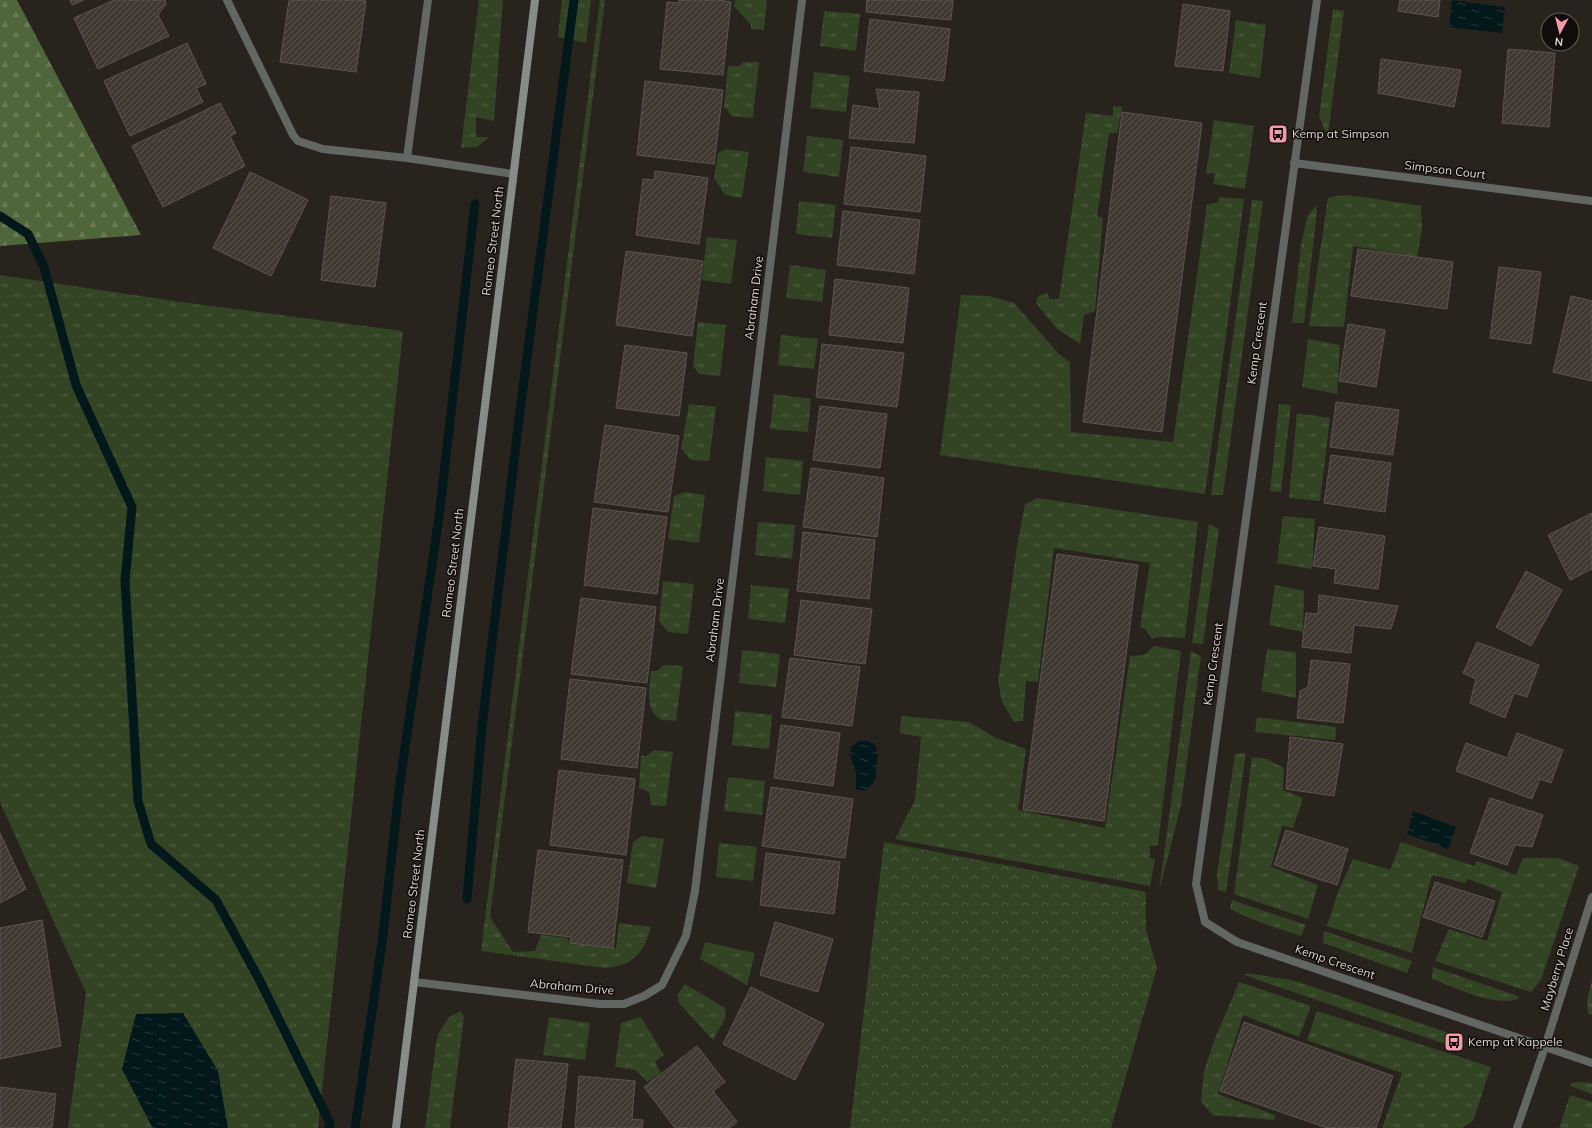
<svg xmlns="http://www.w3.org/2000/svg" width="1592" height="1128" font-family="Mulish,sans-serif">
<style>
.grass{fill:url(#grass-tufts)}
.forest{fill:url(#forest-firs)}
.park{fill:url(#park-crowns)}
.water{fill:url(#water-ripples)}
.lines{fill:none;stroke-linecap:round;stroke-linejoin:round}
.stream{stroke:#03181b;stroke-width:9}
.building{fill:url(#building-hatch);stroke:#5c554e}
.lane{stroke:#636764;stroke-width:8}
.street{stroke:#636764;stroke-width:8}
.secondary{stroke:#868d89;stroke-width:8}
.labels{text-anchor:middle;stroke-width:3;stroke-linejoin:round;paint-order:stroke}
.poi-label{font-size:12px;fill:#dbd7d2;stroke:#100d0a;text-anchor:start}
.street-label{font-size:12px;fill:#dbd7d2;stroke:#100d0a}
</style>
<defs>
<pattern id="grass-tufts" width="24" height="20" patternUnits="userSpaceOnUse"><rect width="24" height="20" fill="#324423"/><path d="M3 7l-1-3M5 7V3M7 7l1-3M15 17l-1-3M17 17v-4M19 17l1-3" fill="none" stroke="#4f5e42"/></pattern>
<pattern id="forest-firs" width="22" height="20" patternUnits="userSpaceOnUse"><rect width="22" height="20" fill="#4f663b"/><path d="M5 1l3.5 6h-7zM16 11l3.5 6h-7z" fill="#687b56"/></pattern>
<pattern id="park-crowns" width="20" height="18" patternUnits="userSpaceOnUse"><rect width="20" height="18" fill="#324423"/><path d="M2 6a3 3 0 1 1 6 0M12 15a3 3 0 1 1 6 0" fill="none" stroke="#4f5e42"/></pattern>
<pattern id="water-ripples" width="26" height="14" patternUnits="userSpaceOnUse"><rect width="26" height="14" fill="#03181b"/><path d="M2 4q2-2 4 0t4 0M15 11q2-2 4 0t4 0" fill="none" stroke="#27393b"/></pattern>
<pattern id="building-hatch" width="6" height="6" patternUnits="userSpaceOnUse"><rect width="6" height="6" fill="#3f3932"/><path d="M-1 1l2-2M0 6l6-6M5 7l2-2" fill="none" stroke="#5a554f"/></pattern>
</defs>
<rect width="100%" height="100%" fill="#29231d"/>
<path class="grass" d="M479,0H503L494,121L476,117V137H489L477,147L461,148Z
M562,0H591L586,43L558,37Z
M600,0H605L490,917L513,952L535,951L541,935L567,938L570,944L616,948L619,923L651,927C644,952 634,966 605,968L481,951Z
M735,0H767L764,30L751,29V25L734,6Z
M1333,9L1344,11L1328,134L1324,129L1319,116Z
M824,11L860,14L856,51L820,46Z
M1236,20L1266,25L1260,78L1229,73Z
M744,62H759L753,118L731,116L727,109L724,108L728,66H739Z
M814,72L850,76L846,112L810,108Z
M1113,106L1122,107L1117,133H1109L1097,216L1103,218L1095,311L1084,315L1080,344L1057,329L1036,303L1038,296L1047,293L1050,299H1059L1086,113L1113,116Z
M1214,120L1254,126L1245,189L1213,184L1215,173L1206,174Z
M807,136L843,140L839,177L803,172Z
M726,149L749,152L742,198L725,195L714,178L718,153Z
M1343,195L1364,197L1421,206L1422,229L1417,257L1353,246L1344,327L1309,326L1328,198Z
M1219,197L1244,199L1205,494L940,455L961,295L989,296L1014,303L1060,355L1070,362L1071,432L1173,442L1207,205L1218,202Z
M1252,200L1263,201L1223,495H1211Z
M799,201L836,205L832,238L796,234Z
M1316,205L1317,212L1304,323H1292L1301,245L1307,217Z
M707,237L737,240L731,284L702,280Z
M790,265L826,270L822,302L786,298Z
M0,275L174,301L403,331L318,1128H68L86,993L0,802Z
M698,322L726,325L720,376L699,374L693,366Z
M781,335L818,339L814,369L778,365Z
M1308,339L1340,345L1337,394L1302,387Z
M774,394L811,399L808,432L770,429Z
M689,404L716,407L709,461L691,460L681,449Z
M1279,404L1291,405L1281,492L1270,491Z
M1297,413L1330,418L1320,501L1289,498Z
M766,457L803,461L800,495L763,491Z
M685,492L705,495L699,543L668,539L674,496Z
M1037,498L1198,522L1185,638L1158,637L1152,639L1145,629L1140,627L1150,563L1054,548L1038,682L1026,681L1023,721L1014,722L1002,702L998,681L1018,540L1025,504Z
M1283,516L1315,519L1312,569L1277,563Z
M758,522L795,525L792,559L755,555Z
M1209,524L1219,529L1203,644L1192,643Z
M663,581L694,584L688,634L668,632L659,621Z
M751,585L789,589L785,623L748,619Z
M1275,585L1304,591L1303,632L1269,625Z
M1154,646L1181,651L1158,845L1150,846V858L1155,859L1150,886L895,839L915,800L921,737L900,733L901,716L969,722L996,738L1026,749L1018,810L1105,828L1130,656L1144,655Z
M1267,649L1296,652V698L1261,691Z
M742,650L780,654L776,687L739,683Z
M1191,651L1201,656L1181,805L1159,892Z
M664,665L683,666L676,721C671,720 664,721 660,719C644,709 650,686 651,671H657Z
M735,711L772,715L769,749L732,745Z
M1257,717L1336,727L1335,740L1255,732Z
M654,750L673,752L666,806L651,805L649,792L639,788L641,756H646Z
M1246,753L1226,892L1218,890L1217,874L1235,754Z
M1252,757L1267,759L1284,768L1283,790L1303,798L1293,828L1282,826L1271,867L1318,885L1308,919L1234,894Z
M728,777L765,781L762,815L724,811Z
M642,836L664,839L656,888L627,883L633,842Z
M1401,842L1474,866L1477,861L1516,875L1523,858H1558L1579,866L1541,980L1531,992L1435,961L1449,929L1487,941L1502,892L1468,879L1465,883L1432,875L1412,953L1327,926L1338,892L1353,859L1390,870Z
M719,843L757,847L753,881L716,877Z
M1232,900L1306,925L1301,936C1277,928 1253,921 1230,909Z
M1324,931L1412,961L1407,973L1323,943Z
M705,942L755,953L747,985L700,959Z
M1433,967L1515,995L1520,998C1498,1009 1455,987 1432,979Z
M1246,973L1292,980L1449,1033L1445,1044L1258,980L1245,975Z
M1592,980V1015L1588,1014L1587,999Z
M1239,982L1311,1006L1299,1037L1243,1015L1218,1094L1275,1115V1120L1213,1115L1201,1102L1204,1071L1214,1041Z
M685,984L725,1008L726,1017L713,1040L679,1003L677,995Z
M461,1011L464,1017L450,1128H425L436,1044L438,1034L449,1017Z
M1317,1011L1491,1067L1473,1121L1462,1128H1382L1402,1073L1307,1040Z
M549,1017L590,1023L585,1060L543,1055Z
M641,1017L664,1055L655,1062L661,1073L647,1082L636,1070L615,1067L621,1023Z
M1575,1082L1592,1083V1094L1570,1086V1084Z
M1570,1095L1592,1102V1128H1559Z"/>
<path class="forest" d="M0,0H17L141,235L0,246Z"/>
<path class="park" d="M884,842L1146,892V930L1157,968L1111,1128H850Z"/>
<path class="water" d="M1452,0L1505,7L1502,33L1449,27Z
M859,741H867L875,744L878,754L875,781L865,791L856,789V773L850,755L851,747Z
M1413,811L1456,827L1448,849L1407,834Z
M183,1013L218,1071L228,1128H156L152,1127L122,1069L136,1014Z"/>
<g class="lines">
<path class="stream" d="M0,216L28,234L44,267L76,385L132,507L125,581L134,730L138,801L151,844L216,900L260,981L330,1123L329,1128
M467,899L482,726L521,403L574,0
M355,1128L382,943L400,782L439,517L475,204"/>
</g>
<path class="building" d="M70,0H84L72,5Z
M114,0H165L166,4L158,15L169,36L98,69L74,18Z
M289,0H355L366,1L356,72L280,62Z
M679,0H717L731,2L723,75L660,69L667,2L679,3Z
M867,0H953L951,20L866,12Z
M1400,0H1440L1438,17L1398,11Z
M1183,4L1230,11L1223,71L1175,66Z
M870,19L950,29L944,81L864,71Z
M187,43L206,84L196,88L203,102L130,136L104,81Z
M1508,49L1555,53L1549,127L1502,123Z
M1381,59L1461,70L1454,107L1378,93Z
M645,81L723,90L714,164L637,155Z
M876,89L919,92L914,143L849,138L853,105L880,109Z
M220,103L236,133L230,136L245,166L163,207L132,146Z
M1122,112L1202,123L1162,432L1083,422Z
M851,147L926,156L920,212L844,204Z
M655,171L708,178L699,244L636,235L643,179L654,180Z
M250,172L308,200L271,276L213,248Z
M331,196L386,203L375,287L321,280Z
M843,211L920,220L914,274L837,265Z
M1358,249L1453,262L1447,309L1351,296Z
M626,251L703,261L692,336L616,325Z
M1499,267L1541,272L1531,344L1490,338Z
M835,279L909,288L903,343L829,335Z
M1571,296L1592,301V381L1553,372Z
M1348,324L1385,330L1376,387L1339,381Z
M822,344L904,353L897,407L816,397Z
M625,345L687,353L679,416L616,408Z
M1336,402L1399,410L1393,455L1330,447Z
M820,406L887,414L880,468L813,460Z
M605,425L679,436L668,512L594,502Z
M1331,455L1391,463L1385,512L1324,503Z
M811,468L884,478L877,537L803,527Z
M593,508L667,517L657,594L584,585Z
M1592,513V569L1570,580L1548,535Z
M1319,527L1385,536L1378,589L1334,583L1336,569L1313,566Z
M803,532L875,540L869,599L797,591Z
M1057,554L1138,565L1104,821L1023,810Z
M1526,571L1562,590L1531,646L1496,627Z
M1319,595L1398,606L1391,629L1354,625L1351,653L1302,647L1306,613L1318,614Z
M581,598L656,607L647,683L571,674Z
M801,600L872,609L865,664L794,655Z
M1477,642L1539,665L1527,697L1514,693L1505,718L1470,703L1476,679L1463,673Z
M790,658L860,667L852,726L782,717Z
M1311,660L1350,664L1343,723L1297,718L1300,691L1308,687Z
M570,679L646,688L637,768L561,759Z
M781,725L840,733L833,786L774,778Z
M1517,733L1563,750L1551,783L1540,779L1532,799L1456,771L1466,743L1507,758Z
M1290,737L1343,744L1334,796L1286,789Z
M559,770L635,779L626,855L550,845Z
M771,787L853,799L845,858L762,846Z
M1490,798L1543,815L1532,847L1515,845L1507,865L1470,853Z
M1286,830L1348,849L1337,885L1274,865Z
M0,833L26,889L0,903Z
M538,850L623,860L613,948L570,943L571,937L528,932Z
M766,853L840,862L834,914L760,905Z
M1435,882L1495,901L1482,937L1423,917Z
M42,920L61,1046L0,1059V928Z
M775,922L833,939L818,992L760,975Z
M751,987L824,1024L795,1080L723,1044Z
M1244,1022L1393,1076L1376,1128H1327L1220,1091Z
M697,1046L725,1082L713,1091L737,1122L729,1128H675L644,1087Z
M516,1059L568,1064L561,1128H508Z
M579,1076L635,1081L632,1119L643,1120L642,1128H575Z
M0,1087L56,1094L52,1128H0Z"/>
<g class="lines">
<path class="lane" d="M227,0L293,135L298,141L323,149L407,158L513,174
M407,158L428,0"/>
<path class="street" d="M1317,0L1196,884L1205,922L1237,942L1592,1063
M1294,163L1592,201
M414,982L600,1004H624L644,996L662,985L686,936L695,891L802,0
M1517,1128L1545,1047L1592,897"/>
<path class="secondary" d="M396,1128L535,0"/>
</g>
<defs>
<symbol id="bus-square" viewBox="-11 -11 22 22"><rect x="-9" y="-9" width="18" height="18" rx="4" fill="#f39aa8" stroke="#100d0a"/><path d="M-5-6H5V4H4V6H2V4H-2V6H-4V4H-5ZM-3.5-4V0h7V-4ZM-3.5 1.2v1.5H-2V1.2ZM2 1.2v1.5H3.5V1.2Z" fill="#111"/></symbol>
</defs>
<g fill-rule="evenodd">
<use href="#bus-square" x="1267" y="123" width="22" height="22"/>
<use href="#bus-square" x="1443" y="1031" width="22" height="22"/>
</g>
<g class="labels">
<g class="poi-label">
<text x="1292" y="138">Kemp at Simpson</text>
<text x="1468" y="1046">Kemp at Kappele</text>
</g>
<g class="street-label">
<text transform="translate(1445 170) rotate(7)" y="4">Simpson Court</text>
<text transform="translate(493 241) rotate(-83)" y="4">Romeo Street North</text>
<text transform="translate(754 298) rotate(-83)" y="4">Abraham Drive</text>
<text transform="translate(1257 343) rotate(-82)" y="4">Kemp Crescent</text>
<text transform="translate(453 563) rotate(-83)" y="4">Romeo Street North</text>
<text transform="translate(715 620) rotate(-83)" y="4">Abraham Drive</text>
<text transform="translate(1213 664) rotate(-82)" y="4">Kemp Crescent</text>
<text transform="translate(414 884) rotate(-83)" y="4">Romeo Street North</text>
<text transform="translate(1335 962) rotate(19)" y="4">Kemp Crescent</text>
<text transform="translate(1557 969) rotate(-73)" y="4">Mayberry Place</text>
<text transform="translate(572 987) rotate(5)" y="4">Abraham Drive</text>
</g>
</g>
<g transform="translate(1560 32) rotate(187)"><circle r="19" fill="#100d0a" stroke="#615e5a"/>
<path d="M0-3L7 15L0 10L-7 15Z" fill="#f39aa8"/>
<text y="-6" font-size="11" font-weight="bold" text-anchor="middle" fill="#dbd7d2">N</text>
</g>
</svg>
